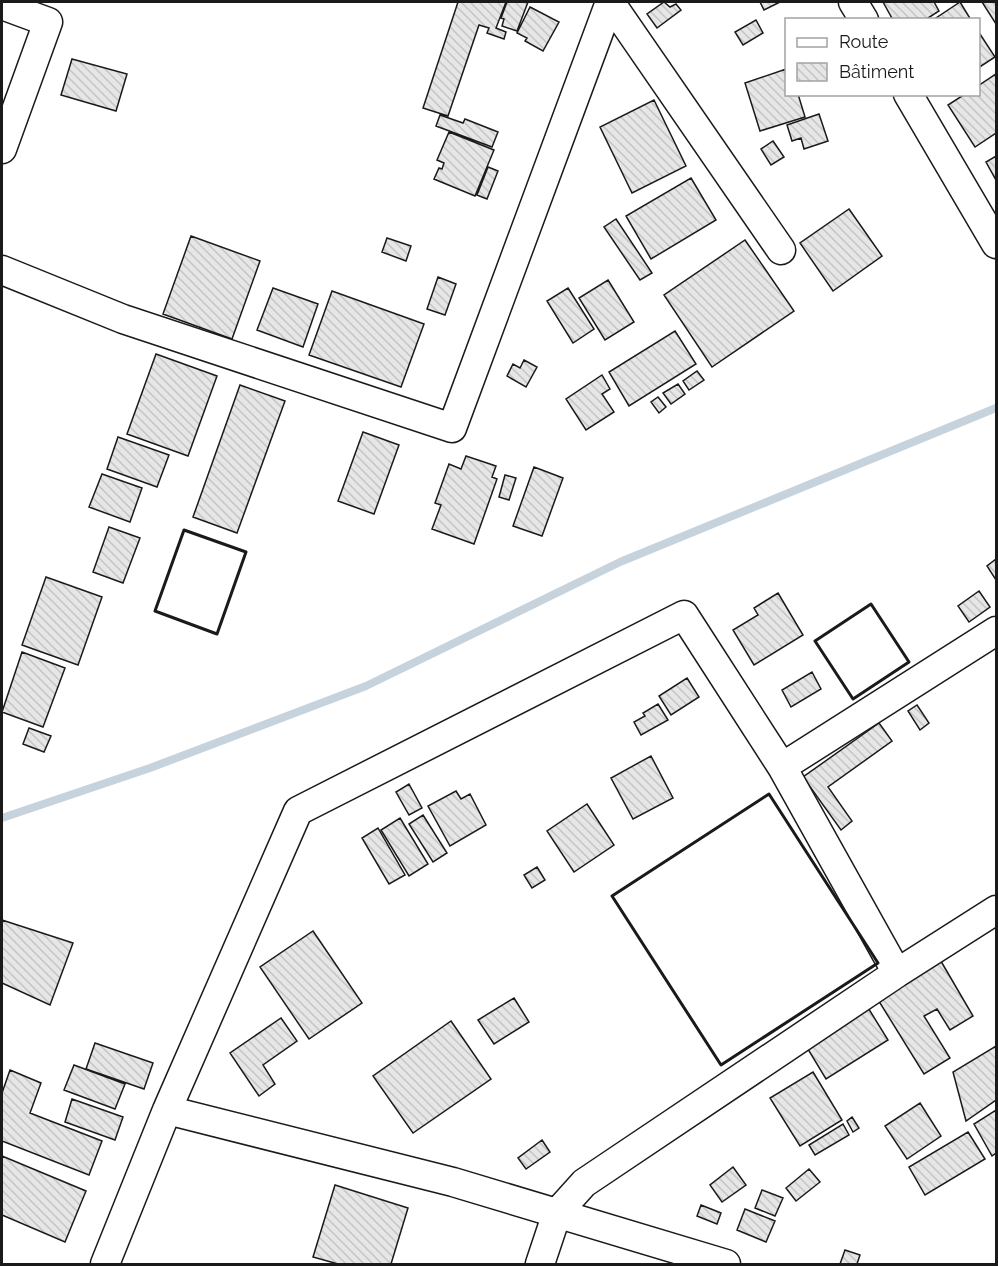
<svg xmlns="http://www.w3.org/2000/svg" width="998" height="1266" font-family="Raleway,sans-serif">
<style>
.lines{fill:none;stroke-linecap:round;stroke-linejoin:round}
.stream{stroke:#c6d2dc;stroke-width:8}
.building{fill:url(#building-back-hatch);stroke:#1a1a1a;stroke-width:1.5}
.minor-casing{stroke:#1a1a1a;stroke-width:31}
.minor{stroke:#fff;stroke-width:28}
.wall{stroke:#1a1a1a;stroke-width:3}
</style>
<defs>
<pattern id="building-back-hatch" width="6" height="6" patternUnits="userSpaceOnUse" patternTransform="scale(1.5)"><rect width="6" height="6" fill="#e6e6e6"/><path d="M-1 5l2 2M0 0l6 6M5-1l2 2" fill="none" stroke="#c5c5c5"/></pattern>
</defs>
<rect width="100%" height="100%" fill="#fff"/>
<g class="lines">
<path class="stream" d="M2,818L150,768L366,686L620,562L996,408"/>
</g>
<path class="building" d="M458,2H506L496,28L506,32L504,39L487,33L489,28L479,25L448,116L423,108Z
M507,2H528L517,31L502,26L504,19L501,18Z
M664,2L670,7L676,4L681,10L657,28L647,14Z
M760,2H780L764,10Z
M883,2H934L939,11L925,20H893Z
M960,2L971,20H933Z
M982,2H996V24Z
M530,7L559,22L543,51L525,41L527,38L517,33Z
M756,20L763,33L743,45L735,32Z
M978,31L995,57L978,68Z
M72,59L127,74L116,111L61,95Z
M786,69V94H798L805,117L760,131L745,83Z
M996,74V133L975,147L948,105L965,94H978V86Z
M654,100L686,166L632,193L600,127Z
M819,114L828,141L804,149L801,138L792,141L787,125Z
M440,115L463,123L465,119L498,132L492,147L436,126Z
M449,132L494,150L475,196L434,179L439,168L442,169L444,163L437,160Z
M773,141L784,157L771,165L761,149Z
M996,156V180L986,162Z
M488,167L498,171L487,199L477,195Z
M691,178L716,220L651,259L626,216Z
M849,209L882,256L833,291L800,243Z
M616,219L652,273L640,280L604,227Z
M191,236L260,261L232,339L163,314Z
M387,238L411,246L406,261L382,252Z
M745,240L794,311L712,367L664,295Z
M438,277L456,284L445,315L427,309Z
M608,280L634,322L605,340L579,298Z
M273,288L318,304L303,347L257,330Z
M568,288L594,329L573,343L547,301Z
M332,291L424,324L401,387L309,355Z
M675,331L696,364L629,406L609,372Z
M156,354L217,376L188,456L127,434Z
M524,360L537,367L526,387L507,376L513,364L520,368Z
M697,371L704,380L689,390L683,381Z
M602,375L610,389L602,394L614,412L586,430L566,399Z
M678,384L685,394L671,404L663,393Z
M240,385L285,401L237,533L193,517Z
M658,397L666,407L659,413L651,402Z
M363,432L399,445L374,514L338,501Z
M118,437L169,455L157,487L107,469Z
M466,456L496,466L492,477L497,479L474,544L432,529L441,505L435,503L449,464L461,469Z
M534,467L563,478L542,536L513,526Z
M102,474L142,488L130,522L89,507Z
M505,475L516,478L509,500L499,497Z
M109,527L140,538L123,583L93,572Z
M996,559V580L987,566Z
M46,577L102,597L78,665L22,645Z
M979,591L990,607L969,622L958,606Z
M778,593L803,635L754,665L733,630L758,615L754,608Z
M22,652L65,668L43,727L2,712Z
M812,672L821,689L791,707L782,690Z
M687,678L699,697L671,715L659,696Z
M658,704L668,720L641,735L634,722L645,716L643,713Z
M917,705L929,723L920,730L908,711Z
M879,723L892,741L828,787L852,821L841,830L803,777Z
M29,728L51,736L44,752L23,744Z
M651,756L673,798L633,819L611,778Z
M409,784L422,808L409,815L396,792Z
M456,791L461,799L470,794L486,825L450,846L428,806Z
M587,804L614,845L574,872L547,831Z
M423,815L447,853L433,862L409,824Z
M400,818L428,864L409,876L381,830Z
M378,828L405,875L389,884L362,838Z
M537,867L545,880L532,888L524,875Z
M2,920L73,943L50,1005L2,983Z
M313,931L362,1003L309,1039L260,967Z
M935,951L973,1016L950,1030L937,1009L924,1016L950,1058L924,1074L872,990Z
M514,998L529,1022L494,1044L478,1020Z
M862,998L888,1040L826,1079L800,1036Z
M281,1018L297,1041L263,1065L275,1084L259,1096L230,1053Z
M451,1021L491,1079L413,1133L373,1076Z
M95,1043L153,1063L144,1089L86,1069Z
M996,1046V1100L966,1121L953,1072Z
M74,1065L125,1084L115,1109L64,1090Z
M10,1070L41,1083L30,1113L102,1141L89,1175L2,1141V1093Z
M813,1072L842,1120L800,1146L770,1098Z
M72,1099L123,1117L115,1140L65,1122Z
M920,1103L941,1136L907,1159L885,1126Z
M996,1110V1153L992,1156L974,1124Z
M852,1117L859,1128L853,1132L847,1121Z
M843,1124L849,1135L815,1155L809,1145Z
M968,1132L985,1159L925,1195L909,1167Z
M542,1140L550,1152L526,1169L518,1158Z
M2,1156L86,1191L65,1242L2,1215Z
M733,1167L746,1185L722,1202L710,1185Z
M809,1169L820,1182L796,1201L786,1188Z
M335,1185L408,1208L391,1264H338L313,1257Z
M762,1190L783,1198L775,1216L755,1208Z
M701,1205L721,1213L717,1224L697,1216Z
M745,1209L775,1221L766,1242L737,1230Z
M845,1250L860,1255L857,1264H840Z"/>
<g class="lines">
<defs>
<path id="minor" d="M610,2L781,250
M853,2L864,20
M2,5L48,22L2,149
M908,94L996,244
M2,270L123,319L452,428L610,2
M782,767L996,631
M167,1110L453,1182L726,1264
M105,1264L167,1110L298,811L684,615L782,767L897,973
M540,1264L557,1213L584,1183L897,973L996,910"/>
</defs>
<use href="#minor" class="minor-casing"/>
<use href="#minor" class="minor"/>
<path class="wall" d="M184,530L246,552L217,634L155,611Z
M871,604L909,662L853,699L815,641Z
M769,794L878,963L721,1065L612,896Z"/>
</g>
<rect width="998" height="1266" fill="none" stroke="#1a1a1a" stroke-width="6"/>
<rect x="785" y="18" width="195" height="78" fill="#ffffff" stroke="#a3a3a3" stroke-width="1.5"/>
<rect x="797" y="38" width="30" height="9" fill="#ffffff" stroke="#a3a3a3" stroke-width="1.5"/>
<text x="839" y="48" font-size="18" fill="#1a1a1a">Route</text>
<rect x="797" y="63" width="30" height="18" fill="url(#building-back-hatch)" stroke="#a3a3a3" stroke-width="1.5"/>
<text x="839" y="78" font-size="18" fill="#1a1a1a">Bâtiment</text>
</svg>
